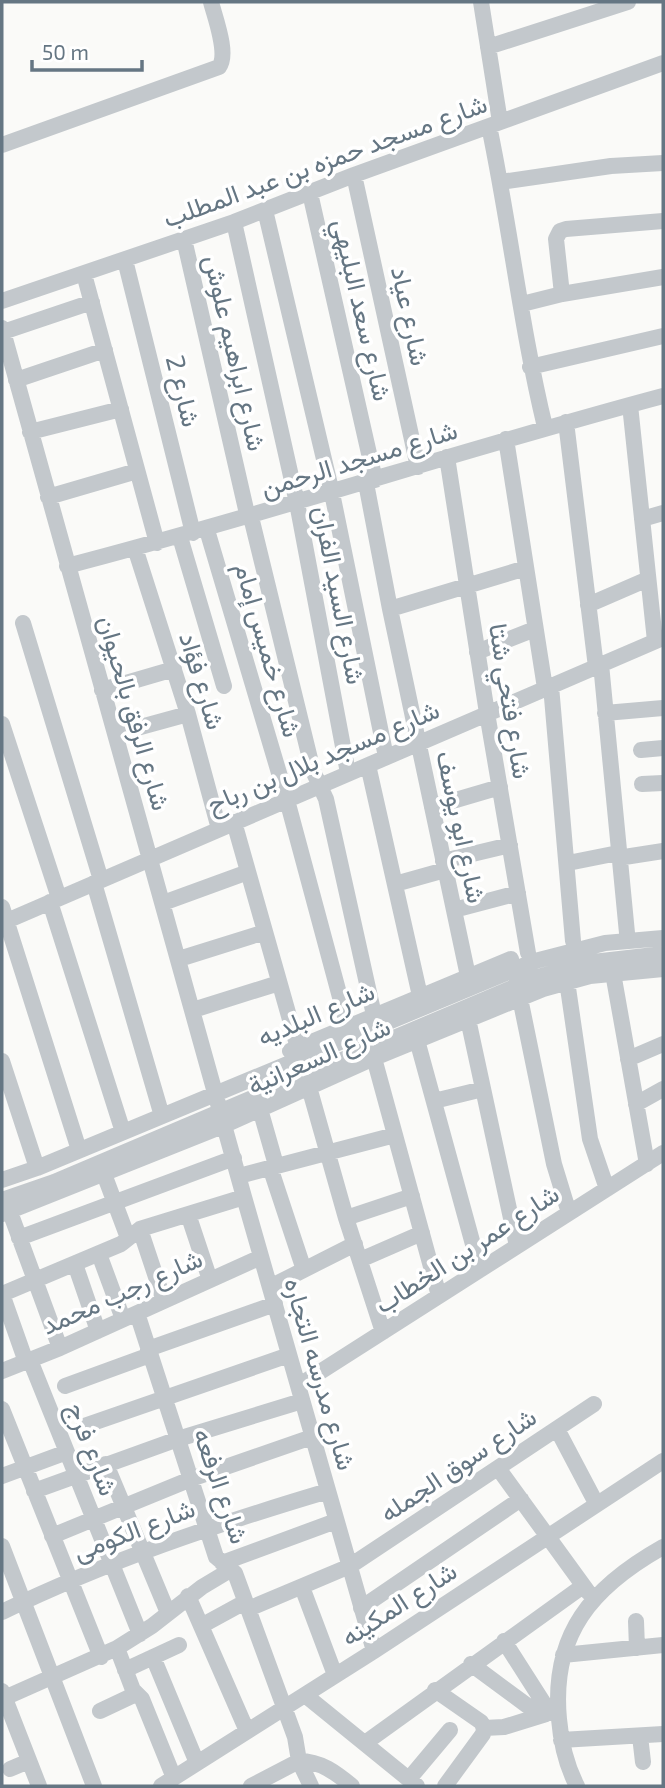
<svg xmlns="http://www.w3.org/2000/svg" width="665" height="1788" font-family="'Exo 2',Vazirmatn,sans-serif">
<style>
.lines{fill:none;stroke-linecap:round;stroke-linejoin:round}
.minor{stroke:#c3c8cc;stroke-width:16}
.labels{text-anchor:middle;stroke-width:7;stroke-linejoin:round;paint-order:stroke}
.street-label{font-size:26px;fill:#657683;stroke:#fff}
</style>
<rect width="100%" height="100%" fill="#fafaf8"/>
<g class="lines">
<path class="minor" d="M481,2L500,122
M488,47L628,2
M489,126C510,226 521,328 545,427
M2,145L219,67C229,54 215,18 211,2
M354,175L418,467
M501,182L611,166L663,163
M310,193L375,480
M265,210L332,493L386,757
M234,222L297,503L348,773
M184,239L248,518
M125,260L193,533
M84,274L157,543
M562,294L556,239L560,231L566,229L663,221
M2,301L234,222L354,175L663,63
M522,304L562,294L663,277
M2,328L244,1197L374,1651
M3,332L92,302
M530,367L663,336
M16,380L105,350
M630,405L655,641
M566,422L596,667
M30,432L121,409
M506,439L545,688
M447,457L487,713L528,953
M366,483L390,609L468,976
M48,497L137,471
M251,517L313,771L326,799L374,1015
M642,519L663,513
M207,530L287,800L348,1027
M180,537L224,686
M135,548L188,714L219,829
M67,566C268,514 464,449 663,396
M588,605L648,579
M390,609L526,568
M23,623L101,880
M477,652L535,629
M601,664L627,933
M551,686L573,941
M102,690L174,669
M605,713L663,708
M2,724L59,898
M115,734L188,714
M641,750L663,748
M368,765L420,996
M642,784L663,783
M432,807L500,787
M234,822L298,1048
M618,858L663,851
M443,861L510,845
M568,863L618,853
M94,883L162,1116
M395,884L445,870
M50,902L123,1132
M163,903L248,872
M2,907L79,1150
M454,910L518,893
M2,923L663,638
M179,959L265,932
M613,973L647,1164
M567,981L590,1139L607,1189
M520,998L554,1164L569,1213
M193,1010L279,983
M468,1019L517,1246
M417,1040L480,1270
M290,1051L511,959
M374,1058L439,1296
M628,1059L663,1044
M2,1061L37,1168
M309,1087L346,1218L383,1332
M434,1101L483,1089
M636,1104L663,1089
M260,1109L276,1165
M270,1167L304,1270
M104,1174L128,1238
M239,1176L395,1135
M2,1180L37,1168L535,961L605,943L663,938
M2,1200L54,1182L538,977L593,962L663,954
M10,1212L60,1348
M2,1214L225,1125L374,1058L543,989L590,976L663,969
M188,1214L210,1280
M346,1218L412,1196
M140,1229L164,1301
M19,1238L234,1158
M99,1254L123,1319
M360,1260L422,1233
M75,1264L98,1331
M270,1287L355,1244
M2,1294L121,1244L140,1229L244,1197
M2,1294L26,1362
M137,1313L216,1557L235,1573L295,1737L299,1761L311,1786
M148,1349L275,1304
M30,1360L140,1634
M2,1371L60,1348L261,1257
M65,1386L150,1355
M298,1386L663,1153
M2,1409L101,1657
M84,1426L289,1355
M557,1429L596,1503
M106,1464L168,1613
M498,1468L588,1592
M2,1476L67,1452
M34,1491L178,1439L302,1401
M52,1536L191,1479L312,1437
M2,1546L94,1786
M222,1563L336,1521
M302,1587L335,1675
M188,1596L247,1731
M361,1608L521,1499
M248,1609L350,1566L594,1404
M2,1612C107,1561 217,1524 328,1491
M636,1621L637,1648
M201,1626L245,1602
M504,1641L550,1713
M117,1648L133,1690L142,1699L174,1778
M563,1655L663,1645
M153,1657L197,1763
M471,1664L540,1715
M125,1670L179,1645
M435,1690L481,1722L484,1728L483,1734L445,1786
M2,1691L39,1786
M305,1695L417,1786
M2,1699L117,1648L152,1626L202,1587L232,1569
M100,1711L136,1694
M484,1728L504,1727L546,1714
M640,1736L643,1762
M561,1740L663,1734
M365,1743L583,1586
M10,1769L29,1761
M409,1779L450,1730
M161,1786L374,1651L663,1461
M251,1786L299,1761C321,1761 336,1773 352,1786
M577,1786C566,1765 561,1743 559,1719C551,1634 592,1587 663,1547"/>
</g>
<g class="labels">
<g class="street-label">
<text transform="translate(325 161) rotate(-20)" y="9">شارع مسجد حمزه بن عبد المطلب</text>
<text transform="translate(362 310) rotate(77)" y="9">شارع سعد البليهي</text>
<text transform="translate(410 316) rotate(78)" y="9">شارع عياد</text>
<text transform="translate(235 353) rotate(77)" y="9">شارع ابراهيم علوش</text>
<text transform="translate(183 391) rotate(76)" y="9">شارع 2</text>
<text transform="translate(359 459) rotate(-17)" y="9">شارع مسجد الرحمن</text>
<text transform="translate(339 595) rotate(79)" y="9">شارع السيد الفران</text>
<text transform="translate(268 650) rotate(74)" y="9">شارع خميس إمام</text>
<text transform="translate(202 681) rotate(73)" y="9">شارع فؤاد</text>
<text transform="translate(510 701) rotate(81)" y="9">شارع فتحي شتا</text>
<text transform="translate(134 713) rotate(74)" y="9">شارع الرفق بالحيوان</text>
<text transform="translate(323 757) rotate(-23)" y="9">شارع مسجد بلال بن رباح</text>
<text transform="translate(461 827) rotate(78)" y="9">شارع ابو يوسف</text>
<text transform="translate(316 1014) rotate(-23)" y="9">شارع البلديه</text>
<text transform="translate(319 1056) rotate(-24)" y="9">شارع السعرانية</text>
<text transform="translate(467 1249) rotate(-33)" y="9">شارع عمر بن الخطاب</text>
<text transform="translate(122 1292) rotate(-24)" y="9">شارع رجب محمد</text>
<text transform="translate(320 1374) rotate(74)" y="9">شارع مدرسه التجاره</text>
<text transform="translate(92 1449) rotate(69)" y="9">شارع فرج</text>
<text transform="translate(458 1465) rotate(-34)" y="9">شارع سوق الجمله</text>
<text transform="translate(221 1486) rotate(71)" y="9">شارع الرفعه</text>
<text transform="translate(134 1530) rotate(-21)" y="9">شارع الكومى</text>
<text transform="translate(399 1604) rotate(-33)" y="9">شارع المكينه</text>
</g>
</g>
<rect width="665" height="1788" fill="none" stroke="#657683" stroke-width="7"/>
<path d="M32 60v10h110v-10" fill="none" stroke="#657683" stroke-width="3.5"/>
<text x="42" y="60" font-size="21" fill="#657683" stroke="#ffffff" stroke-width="5" paint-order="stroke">50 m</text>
</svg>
